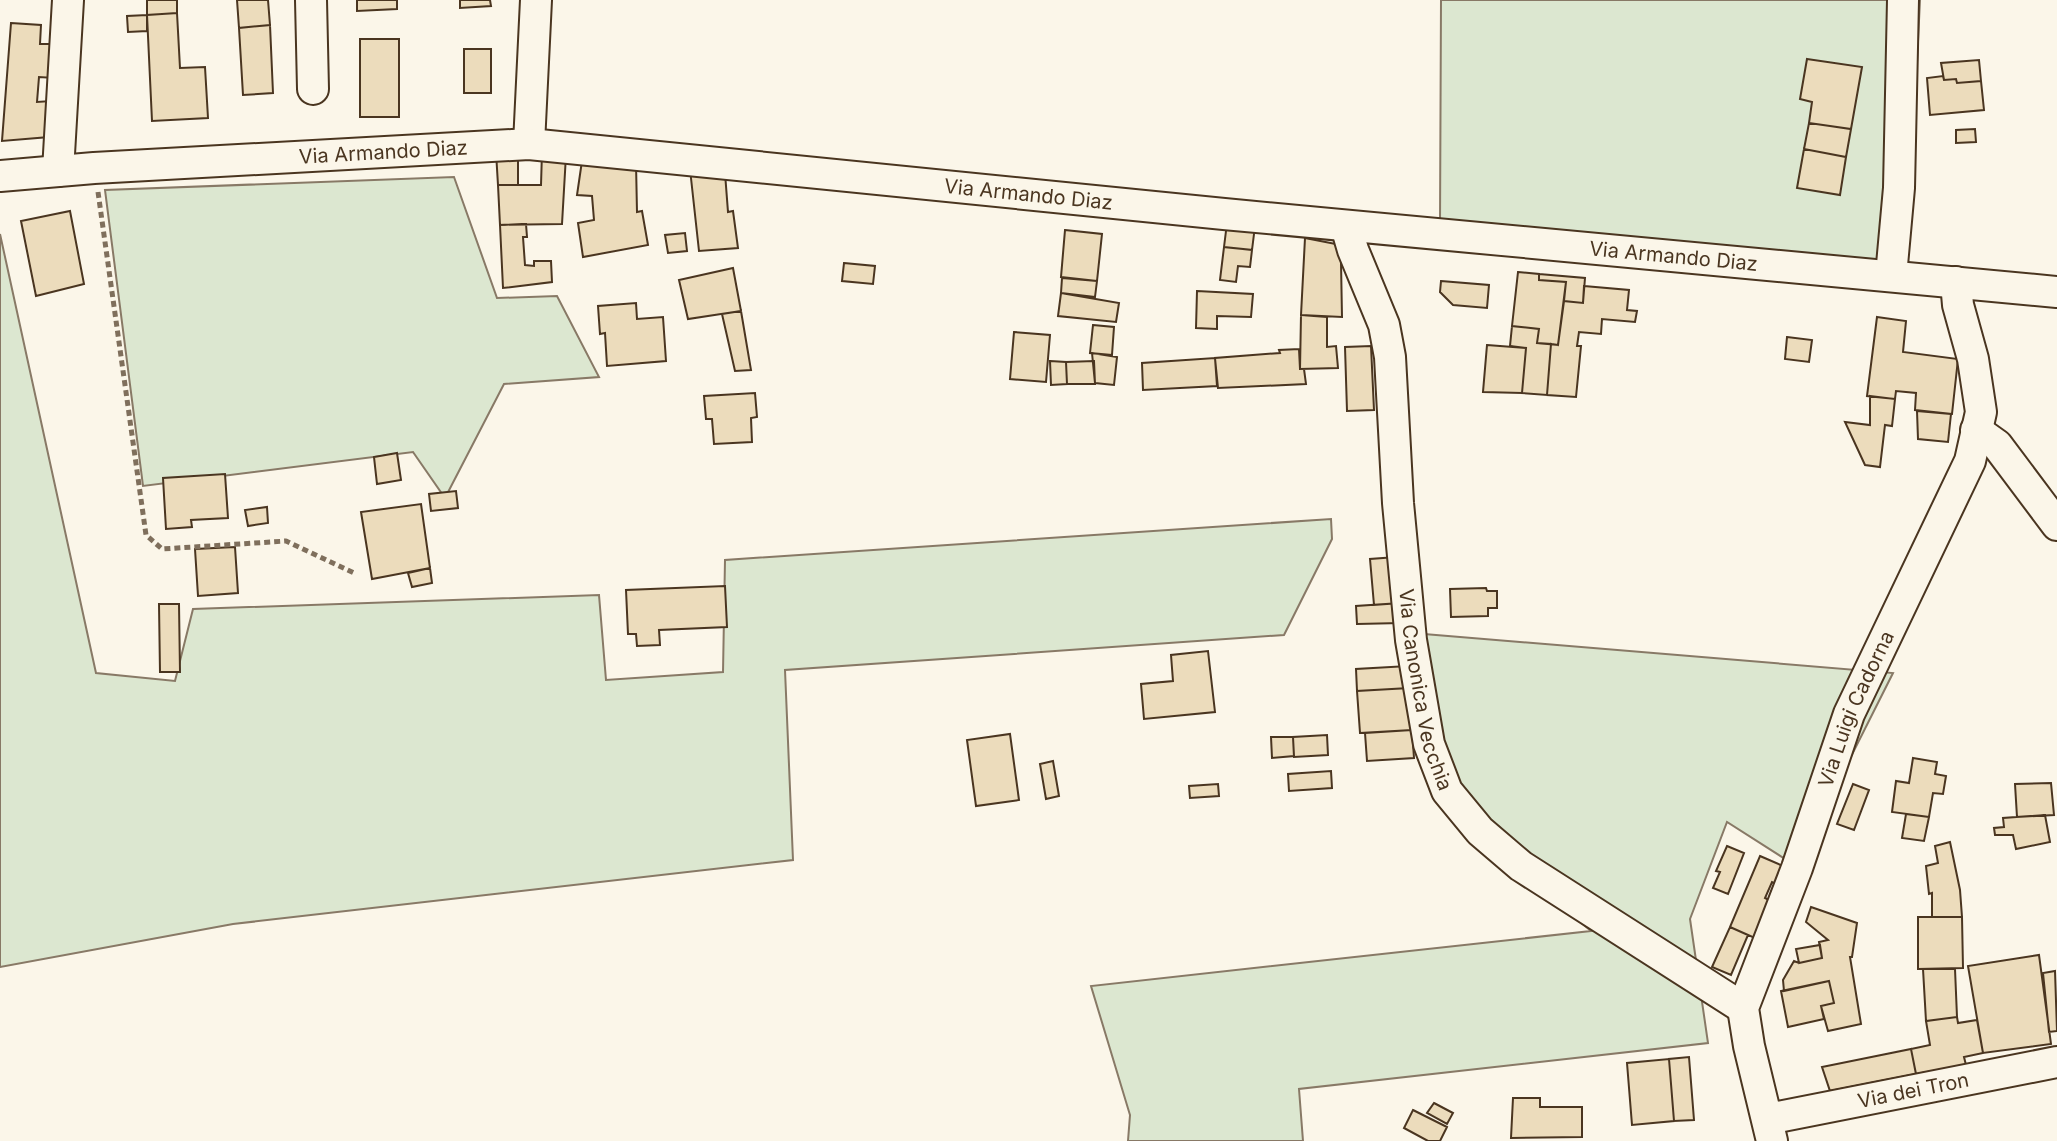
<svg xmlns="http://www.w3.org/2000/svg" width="2057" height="1141" font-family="Inter,sans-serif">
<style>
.green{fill:#dce7d0;stroke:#887966;stroke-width:2}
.building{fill:#ecdcbc;stroke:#4a3520;stroke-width:2}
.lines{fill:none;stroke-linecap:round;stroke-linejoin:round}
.minor-casing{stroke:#4a3520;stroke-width:34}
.path{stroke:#7f6f5c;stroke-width:5;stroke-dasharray:6 4;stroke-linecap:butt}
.minor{stroke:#fbf6e9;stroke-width:30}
.labels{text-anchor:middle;stroke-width:6;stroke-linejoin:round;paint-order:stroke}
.street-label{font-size:20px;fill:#4a3520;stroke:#fbf6e9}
</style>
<rect width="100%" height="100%" fill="#fbf6e9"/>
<path class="green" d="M1441,0H1920L1907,268L1440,224Z
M454,177L497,298L557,296L599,377L504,384L445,498L413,452L143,486L105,190Z
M0,234L96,673L175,681L193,609L599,595L606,680L723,672L725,560L1331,519L1332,539L1284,635L785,670L793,860L233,924L0,967Z
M1424,634L1893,673L1796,866L1727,822L1690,919L1708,1043L1299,1089L1303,1141H1128L1130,1115L1091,986L1591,931L1441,806Z"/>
<path class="building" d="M147,0H177V13L147,15Z
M237,0H268L270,25L239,28Z
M357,0H397V9L357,11Z
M460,0H490L491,6L460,8Z
M177,13L180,68L205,67L208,118L152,121L147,15Z
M147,15V31L128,32L127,16Z
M11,23L41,25L40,44H58L54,78L39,77L37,102L51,101L49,137L2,141Z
M270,25L273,93L243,95L239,28Z
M360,39H399V117H360Z
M464,49H491V93H464Z
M1807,59L1862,67L1851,129L1809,123L1812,102L1800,99Z
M1979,60L1981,81L1957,83L1956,79L1944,80L1941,63Z
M1943,76L1944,80L1956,79L1957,83L1981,81L1984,110L1930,115L1927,78Z
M1809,123L1851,129L1846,157L1804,149Z
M1975,129L1976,142L1956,143V130Z
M1804,149L1846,157L1840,195L1797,188Z
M518,151V185H498L496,152Z
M542,152L566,155L562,224L500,225L498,185H541Z
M583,154L636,163L637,212L642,211L648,245L583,257L578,223L594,220L592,196L577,195Z
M690,169L725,173L728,212L733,211L738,248L699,251Z
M70,211L84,284L36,296L21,221Z
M1227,223L1255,226L1252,250L1224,247Z
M526,224L527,237H523L525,265L534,266V261H551L552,282L503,288L500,225Z
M1065,230L1102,234L1097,281L1061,277Z
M685,233L687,251L668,253L665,235Z
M1305,238L1346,246L1341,262L1342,317L1301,315Z
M1224,247L1252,250L1250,267L1238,266L1236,282L1220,280Z
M844,263L875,266L873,284L842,281Z
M733,268L741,311L688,319L679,280Z
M1518,272L1539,274V280L1566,282L1558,345L1537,343L1539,329L1512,326Z
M1539,274L1585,278L1583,303L1564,301L1566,282L1539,280Z
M1062,278L1097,281L1095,297L1061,293Z
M1441,281L1489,285L1487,308L1453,305L1440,292Z
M1584,286L1629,290L1627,310L1637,311L1635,322L1602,319L1601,334L1579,332L1577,346H1581L1576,397L1547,395L1551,344L1558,345L1564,301L1583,303Z
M1197,291L1253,294L1251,317L1217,316V329L1196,328Z
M1061,293L1119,303L1116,322L1058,316Z
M636,303L637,319L663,317L666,361L607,366L605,333L600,334L598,306Z
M741,311L751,370L735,371L722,314Z
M1301,315L1327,317V347L1336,346L1338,368L1300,369Z
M1877,317L1906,321L1903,352L1958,359L1952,414L1915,410L1916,393L1896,391L1895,399L1867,396Z
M1093,325L1114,327L1112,355L1090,353Z
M1512,326L1539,329L1537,343L1551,344L1547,395L1522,393L1526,348L1510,346Z
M1014,332L1050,335L1046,382L1010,379Z
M1787,337L1812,340L1809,362L1785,359Z
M1487,345L1526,348L1522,393L1483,392Z
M1371,346L1374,410L1347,411L1345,347Z
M1299,349L1300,369H1304L1306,384L1218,388L1215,358L1280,353L1279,350Z
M1092,353L1117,357L1114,385L1095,383Z
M1215,358L1217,386L1143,390L1142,363Z
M1050,361L1066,362L1067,384L1051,385Z
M1094,361L1095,384H1067L1066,362Z
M755,393L757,417L751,418L752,442L714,444L712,419H706L704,396Z
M1870,396L1895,399L1892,426L1885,425L1880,467L1865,465L1845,422L1870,425Z
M1917,411L1951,414L1948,442L1918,439Z
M397,453L401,480L377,484L374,457Z
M225,474L228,518L191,520L192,527L166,529L163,478Z
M456,491L458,508L431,511L429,494Z
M421,504L430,568L372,579L361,512Z
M267,507L268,523L248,526L245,510Z
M235,547L238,593L198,596L195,549Z
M1396,557L1400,603L1374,605L1370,559Z
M430,568L432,583L412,587L408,573Z
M725,586L727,627L659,630L660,645L637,646L636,634H628L626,590Z
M1486,588L1487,591H1497V608H1488V616L1451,617L1450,589Z
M1400,603L1401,623L1357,624L1356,606Z
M159,604H179L180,672H160Z
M1208,651L1215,712L1144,719L1141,684L1173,681L1171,655Z
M1408,666L1409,688L1357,691L1356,669Z
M1409,688L1412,730L1360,733L1357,691Z
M1412,730L1414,758L1367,761L1365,733Z
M1010,734L1019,800L976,806L967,740Z
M1327,735L1328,755L1294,757L1293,737Z
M1271,737H1293L1294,756L1272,758Z
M1913,758L1937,762L1935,774L1946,776L1943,794L1933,793L1929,817L1892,812L1896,781L1909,783Z
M1053,761L1059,796L1046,799L1040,764Z
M1331,771L1332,788L1289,791L1288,774Z
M2051,783L2054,815L2017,817L2015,784Z
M1218,784L1219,796L1190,798L1189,786Z
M1853,784L1869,790L1854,830L1837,824Z
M1906,814L1929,817L1924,841L1902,838Z
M2045,815L2050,842L2016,849L2013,835H1995L1994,828L2004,827L2003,818Z
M1950,842L1960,890L1962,917H1932V893L1929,894L1926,866L1938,863L1935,846Z
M1727,846L1744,853L1728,894L1713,888L1720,872L1716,871Z
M1760,856L1783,866L1776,884L1772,882L1765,898L1773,902L1757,939L1730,927Z
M1811,907L1857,923L1852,957H1850L1861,1024L1828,1031L1821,1006L1834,1003L1829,981L1784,991L1783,980L1794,961L1799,963L1822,958L1819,942L1828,940L1806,922Z
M1918,917H1962L1963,968L1918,969Z
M1730,927L1748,935L1731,975L1712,967Z
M1820,945L1822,958L1799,963L1796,949Z
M2039,955L2051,1044L1983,1053L1968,966Z
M1923,969H1955L1957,1017L1926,1021Z
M2055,971L2057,1031L2049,1032L2043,973Z
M1829,981L1834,1003L1821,1006L1824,1019L1788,1027L1781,991Z
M1957,1017L1958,1023L1977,1020L1983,1053L1964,1057L1966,1065L1916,1074L1911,1049L1930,1045L1926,1021Z
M1911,1049L1916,1074L1830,1091L1822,1067Z
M1689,1057L1694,1120L1674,1121L1669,1059Z
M1669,1059L1674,1121L1632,1125L1627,1063Z
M1513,1098H1540V1107H1582V1137L1511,1138Z
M1434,1103L1453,1113L1447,1124L1427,1113Z
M1413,1110L1447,1127L1440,1141H1428L1404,1128Z"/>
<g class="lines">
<defs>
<g id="minor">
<path d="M311,0L313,89"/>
<path d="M529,144L536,0"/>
<path d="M58,171L68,0"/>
<path id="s1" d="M0,176L94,168L529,144L1224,214L2057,292"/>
<path id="s2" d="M1346,226L1353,250L1384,325L1390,357L1398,503L1411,640L1429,744L1447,791L1480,831L1521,866L1743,1008"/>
<path d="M1891,276L1899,188L1903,0"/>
<path d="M1976,430L1997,445L2057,525"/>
<path id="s3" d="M1768,1119L2057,1062"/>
<path id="s4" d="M1772,1141L1749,1046L1743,1008L1797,868L1849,714L1970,461L1981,412L1973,359L1958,305L1956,282"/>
</g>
</defs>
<use href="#minor" class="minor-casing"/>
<path class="path" d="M98,192L146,535L162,549L286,541L354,573"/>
<use href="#minor" class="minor"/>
</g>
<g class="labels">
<g class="street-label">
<text dy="7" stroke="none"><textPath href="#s1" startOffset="384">Via Armando Diaz</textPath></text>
<text dy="7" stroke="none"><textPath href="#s1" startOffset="1032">Via Armando Diaz</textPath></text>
<text dy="7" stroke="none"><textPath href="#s1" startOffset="1680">Via Armando Diaz</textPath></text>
<text dy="7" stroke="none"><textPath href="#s2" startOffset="474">Via Canonica Vecchia</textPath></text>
<text dy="7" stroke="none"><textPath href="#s4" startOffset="456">Via Luigi Cadorna</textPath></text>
<text dy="7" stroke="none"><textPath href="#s3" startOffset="148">Via dei Tron</textPath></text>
</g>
</g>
</svg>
